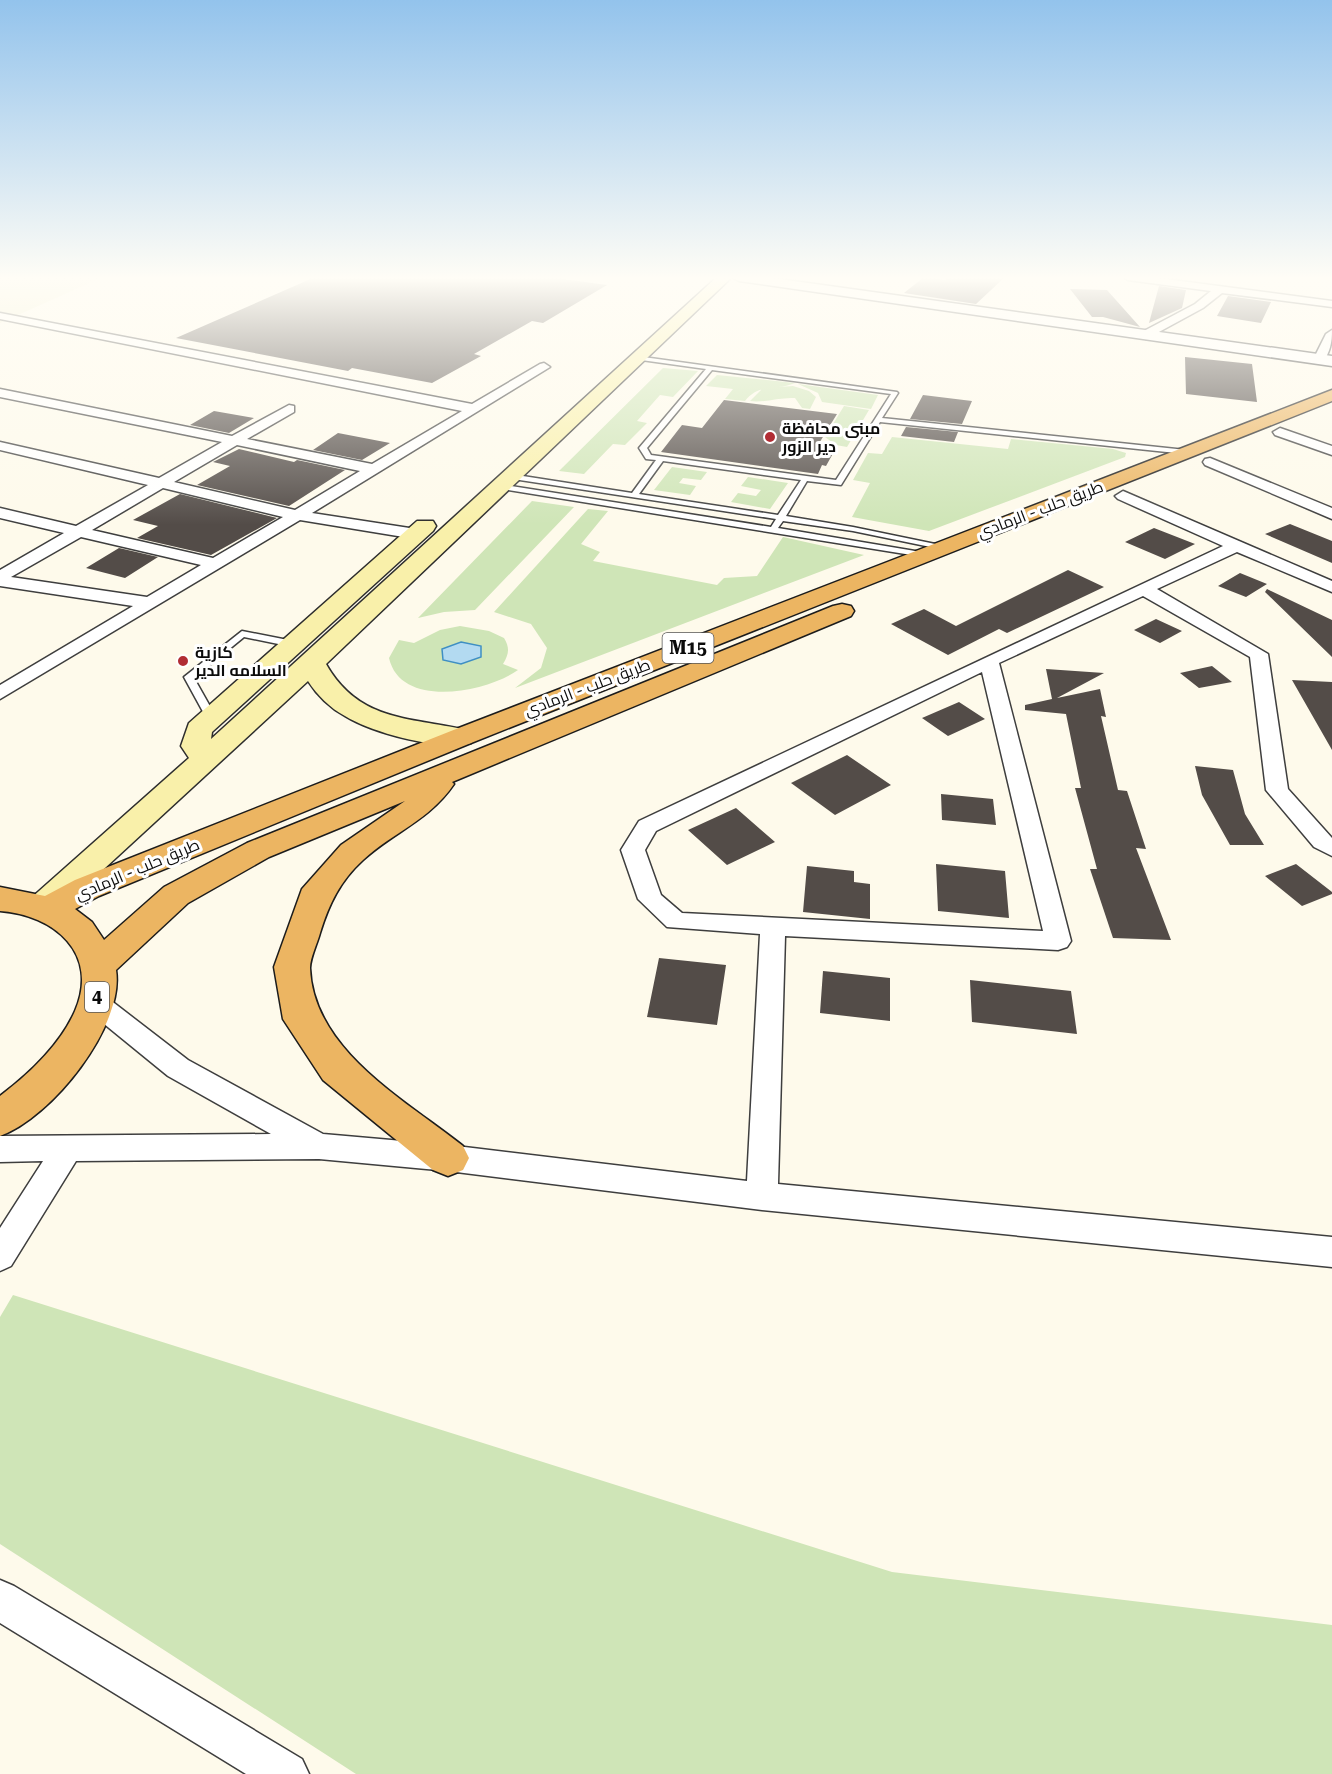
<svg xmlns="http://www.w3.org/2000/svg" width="1332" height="1774" font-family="'Roboto Serif',Cairo,serif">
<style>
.farmland{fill:#f1eecd}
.green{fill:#cfe5b7}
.water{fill:#b3daf1;stroke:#3f8fc3;stroke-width:1.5}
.building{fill:#534c48}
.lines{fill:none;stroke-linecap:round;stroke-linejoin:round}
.service-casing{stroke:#3e3e3e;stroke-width:3}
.minor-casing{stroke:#3e3e3e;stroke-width:3}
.tertiary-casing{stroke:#3e3e3e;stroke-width:3}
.secondary-casing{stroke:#2d2d2d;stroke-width:3}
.trunk-casing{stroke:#1c1c1c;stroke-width:3}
.service{fill:#fff;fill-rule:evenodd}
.minor{fill:#fff;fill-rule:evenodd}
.tertiary{fill:#fff;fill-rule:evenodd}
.secondary{fill:#f9f0aa;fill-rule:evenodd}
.trunk{fill:#ecb562;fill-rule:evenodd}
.poi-dot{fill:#b12d34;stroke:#fff;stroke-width:2}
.labels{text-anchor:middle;stroke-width:6;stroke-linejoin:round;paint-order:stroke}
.far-poi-label{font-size:16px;font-weight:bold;fill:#0b0b0b;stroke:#fff;text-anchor:start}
.far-street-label{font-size:16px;fill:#0b0b0b;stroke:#fff}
.shield{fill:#fff;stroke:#545454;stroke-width:1.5}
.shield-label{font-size:18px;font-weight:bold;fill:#0b0b0b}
</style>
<rect width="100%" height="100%" fill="#fefaeb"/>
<path class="farmland" d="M0,277H103L0,323Z"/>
<path class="green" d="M663,368L698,371L673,397L660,395L637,421L647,423L625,445L613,444L584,474L559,471Z
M717,375L795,383C777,391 760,382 745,401L725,399L733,389L706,386Z
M798,384L878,395L871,409L822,402L818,393Z
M793,386L809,391L816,397L810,409L802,408L795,398C779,397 765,403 750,401L763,388Z
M844,406L869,410L847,447L836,445L825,437Z
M892,437L1008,449L1011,439L1113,449L1126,453L1125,457L929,531L852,517L870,483L853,480L868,453L882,454Z
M672,467L707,472L701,480L683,478L679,483L696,486L690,495L654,490Z
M748,477L788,483L770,509L731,502L738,493L756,496L761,490L741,486Z
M532,501L574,507L475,610L444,612L418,618Z
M588,509L608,511L581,544L600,552L593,561L717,585L724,578L757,576L783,537L864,555L515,688L541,668L547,648L531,624L494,612Z
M460,626L489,631L504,638C510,648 509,654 503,664L518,670C487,692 401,710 389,658L399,640L414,643L440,630Z
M13,1295L892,1572L1332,1625V1774H356L0,1544V1317Z"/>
<path class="water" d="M461,642L481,646V657L461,664L443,660L442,649Z"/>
<path class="building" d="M315,277H548L607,285L543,323L532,321L474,354L481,356L432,383L352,368L348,371L176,338Z
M924,277L945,280L950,277H1005L976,304L904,293Z
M1159,286L1186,290L1182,308L1149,323Z
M1070,289L1107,290L1140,327L1103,317H1092Z
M1228,296L1271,302L1261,323L1217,316Z
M1185,357L1252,364L1257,402L1186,394Z
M923,395L972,401L962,424L910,419Z
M724,400L837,414L818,445L836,448L826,466L822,465L818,474L661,452L682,425L702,428Z
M214,411L254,418L229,433L190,425Z
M906,427L958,432L954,442L901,436Z
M338,433L390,443L362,460L313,450Z
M239,449L294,462L297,460L345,470L289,506L197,485L230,466L213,462Z
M180,494L277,518L211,555L137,538L158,526L133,520Z
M1290,524L1332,541V563L1265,534Z
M1154,528L1195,544L1165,559L1125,542Z
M119,548L158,557L125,578L86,568Z
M1068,570L1104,587L1007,633L999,629L948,655L891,624L924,609L956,626Z
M1240,573L1267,584L1246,597L1218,586Z
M1267,589L1332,620V657L1265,592Z
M1156,619L1182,631L1160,643L1134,630Z
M1212,666L1232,682L1199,688L1180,673Z
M1046,669L1104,673L1057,698L1100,689L1106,717L1101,716L1118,790L1127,791L1146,849L1136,848L1171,940L1113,938L1090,869H1097L1075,788H1081L1066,714L1025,710V705L1052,699Z
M1292,680L1332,682V750Z
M959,702L985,719L948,736L922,718Z
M847,755L891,785L835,815L791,783Z
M1195,766L1233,770L1245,814L1264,845H1230L1202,795Z
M941,794L993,799L996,825L942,820Z
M736,808L775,842L727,865L688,830Z
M936,864L1005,871L1009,918L938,911Z
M1296,864L1332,892V894L1302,906L1265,876Z
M807,866L854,871V882L870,884V919L803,912Z
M659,958L726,965L717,1025L647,1017Z
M823,971L890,978V1021L820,1013Z
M970,980L1071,991L1077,1034L972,1022Z"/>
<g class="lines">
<defs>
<path id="service" d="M636,356L897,392L898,393L882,418L1186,450L1190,452L1186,454L880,422L841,485L807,481L786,516L853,527L945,546V550L853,531L783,521L778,528L927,553L928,555L924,557L496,488L495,486L499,484L771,527L776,519L507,478L506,476L510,474L632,493L656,460L646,459L639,448L706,369L634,359ZM712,370L891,394L836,480L651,455L647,448ZM663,461L801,480L778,515L639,494Z
M242,631L293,641L298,644L293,647L244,637L194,678L216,717L211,720L207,719L184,677Z"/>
<path id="minor" d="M1123,277H1150L1332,301V307L1222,293L1203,308L1146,339L1140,335L1142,332L1195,304L1211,291L1128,280Z
M0,313L472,404L540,364L544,363L550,367L312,513L416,529L424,534L422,537L416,539L300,520L0,699V685L133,606L0,586V570L64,533L0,518V508L76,526L148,485L0,450V442L159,478L222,442L0,397V389L232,436L289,405L294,406V412L247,439L372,464L462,411L0,319ZM237,445L360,471L295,510L174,482ZM163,488L283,517L213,558L92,530ZM81,537L201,565L147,597L11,577Z
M1332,330C1332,343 1330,351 1323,363H1315L1313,360L1326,334Z
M1280,428L1332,446V455L1275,435L1273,432Z
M1210,458L1332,508V519L1205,465L1203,462L1205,459Z
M1123,491L1332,581V592L1237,552L1157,589L1268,654L1288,789L1332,838V856L1314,847L1266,790L1250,657L1143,596L999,663L1071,941L1067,947L1058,950L785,936L778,1184L1332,1237V1267L762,1210L448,1171L319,1159L76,1161L11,1266L0,1271V1228L43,1161L0,1162V1136L271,1134L168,1076L87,1010L83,1003L87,996L96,993L105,996L188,1060L323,1134L448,1145L747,1181L760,934L667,927L638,899L621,850L639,821L1223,546L1118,499L1115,496ZM982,672L1043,931L682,913L661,895L645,850L656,831Z
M0,1580L14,1586L302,1759L309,1774H246L0,1623Z"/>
<path id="tertiary" d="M732,277H765L1332,356V366L739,281Z"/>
<path id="secondary" d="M717,277H732L326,664C360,724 414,717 471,731L475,737L471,743C439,751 373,733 345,716C330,708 317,695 308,681L54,915L42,919L30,915L25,907L30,899L189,758L181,746L189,723L417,521H433L436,526L433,531L212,732L211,739Z"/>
<path id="trunk" d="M1332,390V401L471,743L99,896L75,909L92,922L104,940L164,887L247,843L833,606L842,604L851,606L854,611L851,616L452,782L454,784C429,821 393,832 363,860C340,881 329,904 320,933C317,944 310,958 310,968C313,1050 405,1100 463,1146L469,1158L463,1170L448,1176L433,1170L323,1080L283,1019L274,967L302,889L341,845L405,801L269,857L188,903L116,970C125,1026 51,1118 0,1136V1096C29,1074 60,1045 75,1011C100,953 54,915 0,911V887L45,896L75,880L451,731Z"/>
</defs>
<use href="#service" class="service-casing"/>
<use href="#minor" class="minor-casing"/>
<use href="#tertiary" class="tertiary-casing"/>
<use href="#secondary" class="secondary-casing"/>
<use href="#trunk" class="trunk-casing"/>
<use href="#service" class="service"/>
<use href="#minor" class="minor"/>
<use href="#tertiary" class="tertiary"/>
<use href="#secondary" class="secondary"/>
<use href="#trunk" class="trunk"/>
</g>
<linearGradient id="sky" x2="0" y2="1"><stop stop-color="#93c3ec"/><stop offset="0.53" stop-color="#fffdf6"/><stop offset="1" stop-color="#fffdf6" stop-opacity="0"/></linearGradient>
<rect width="1332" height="525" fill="url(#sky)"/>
<g class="poi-dot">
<circle cx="770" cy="437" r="6"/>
<circle cx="183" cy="661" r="6"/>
</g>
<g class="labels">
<g class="far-poi-label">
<text x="782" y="434">مبنى محافظة<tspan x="782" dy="18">دير الزور</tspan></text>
<text x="195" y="658">كازية<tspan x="195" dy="18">السلامه الدير</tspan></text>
</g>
<g class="far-street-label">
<text transform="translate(1040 509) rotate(-21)" y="6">طريق حلب - الرمادي</text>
<text transform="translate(587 687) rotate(-21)" y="6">طريق حلب - الرمادي</text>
<text transform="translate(137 869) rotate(-23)" y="6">طريق حلب - الرمادي</text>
</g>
<g class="shield">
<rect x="662.5" y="633" width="51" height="30" rx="4.5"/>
<rect x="85" y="982" width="24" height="30" rx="4.5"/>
</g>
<g class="shield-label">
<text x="688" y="654">M15</text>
<text x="97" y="1003">4</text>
</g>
</g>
</svg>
